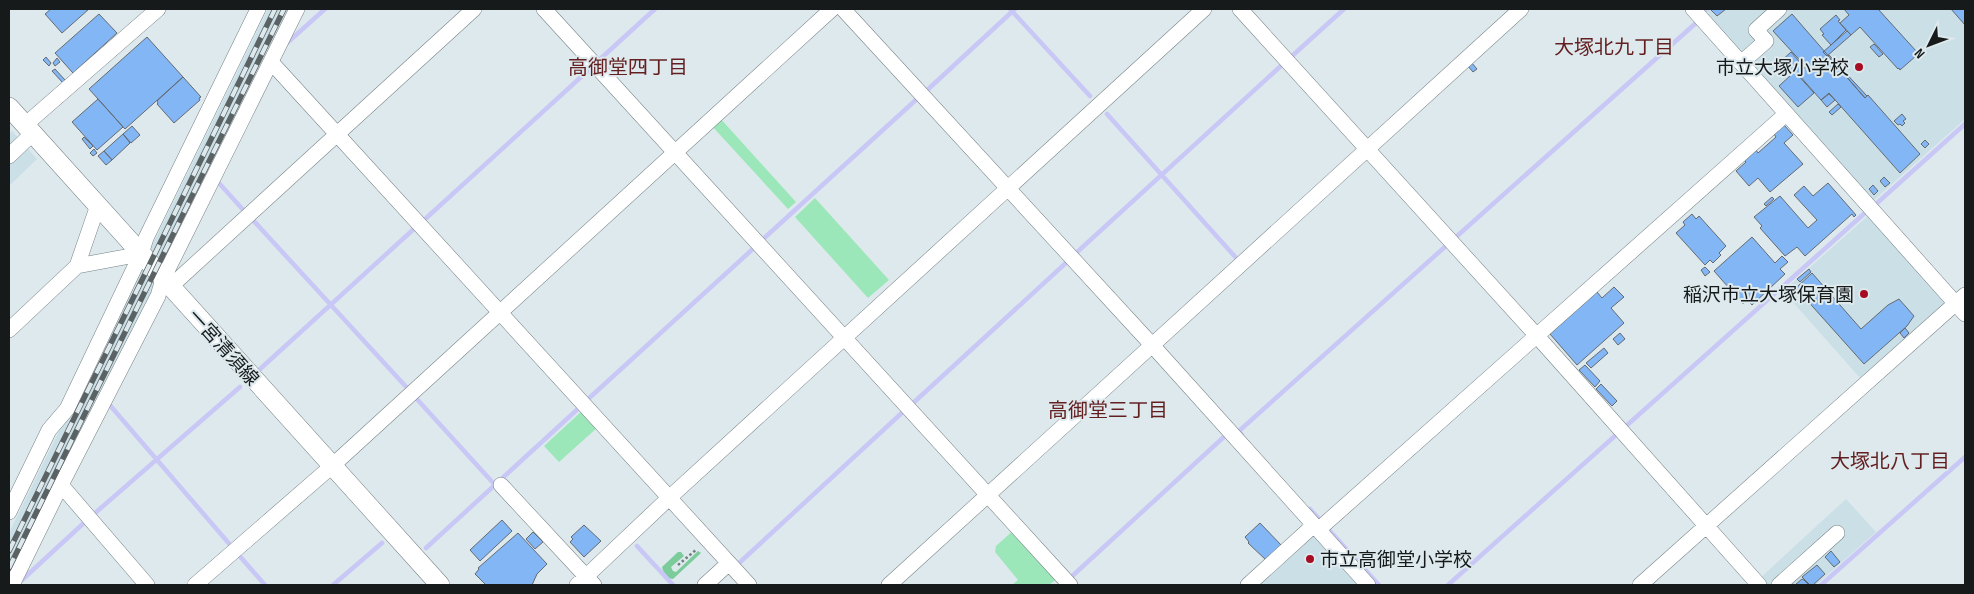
<svg xmlns="http://www.w3.org/2000/svg" width="1974" height="594" font-family="'Sofia Sans Condensed','Noto Sans JP',sans-serif">
<style>
.built{fill:#cbdfe7}
.green{fill:#9ce7b9}
.forest{fill:#7bcb9b}
.lines{fill:none;stroke-linecap:round;stroke-linejoin:round}
.stream{stroke:#c8c7f5;stroke-width:4.5}
.building{fill:#83b6f5;stroke:#646a71}
.minor-casing{stroke:#778285;stroke-width:16}
.major-casing{stroke:#778285;stroke-width:20}
.path{stroke:#737b7e;stroke-width:2.5;stroke-dasharray:2.5 2.5;stroke-linecap:butt}
.minor{stroke:#fff;stroke-width:15}
.major{stroke:#fff;stroke-width:19}
.rail-casing{stroke:#5b6264;stroke-width:5.5}
.rail{stroke:#dde9ed;stroke-width:4;stroke-dasharray:11;stroke-linecap:butt}
.poi-dot{fill:#a60d22;stroke:#dde9ed;stroke-width:2}
.labels{text-anchor:middle;stroke-width:4;stroke-linejoin:round;paint-order:stroke}
.poi-label{font-size:19px;fill:#161a1b;stroke:#dde9ed;text-anchor:end}
.street-label{font-size:19px;fill:#161a1b;stroke:#dde9ed}
.neighbourhood-label{font-size:20px;fill:#631e1f;stroke:#dde9ed}
</style>
<rect width="100%" height="100%" fill="#dde9ed"/>
<path class="built" d="M268,9H293L165,269L149,252Z
M1705,9H1965V119L1873,201L1707,15L1709,13Z
M12,131L37,159L9,186V134Z
M1869,215L1944,298L1943,305L1861,379L1783,291Z
M141,268L156,285L155,290L149,297L9,585V533L138,271Z
M1846,499L1876,532L1816,585H1765L1759,579Z
M1313,533L1360,585H1255Z"/>
<path class="green" d="M719,117L796,202L788,209L711,125Z
M815,198L889,280L868,298L795,217Z
M583,410L598,427L559,462L544,446Z
M1015,529L1059,577L1049,585H1012L1018,580L995,552L996,546Z"/>
<path class="forest" d="M698,551L701,553L673,579C667,579 663,572 662,567L678,552H681L684,556L671,567L673,571L676,572Z"/>
<g class="lines">
<path class="stream" d="M1010,9L1090,96
M1703,9L1705,11
M287,43L325,9
M1292,56L1344,9
M598,61L655,9
M924,93L1015,9
M1107,114L1238,260
M218,182L246,213
M1876,204L1965,124
M252,219L409,390
M423,221L592,67
M1456,237L1696,23
M761,241L918,98
M1074,255L1283,64
M259,370L416,227
M415,397L495,485
M586,401L755,247
M108,403L232,547
M911,405L1068,261
M1625,427L1866,212
M1242,435L1239,431L1447,245
M1310,509L1319,519
M94,514L240,387
M1329,530L1379,585
M637,546L673,585
M426,548L580,407
M237,553L265,585
M737,565L905,410
M1069,579L1226,435
M22,580L86,521
M333,585L382,543
M1448,585L1616,435
M1821,585L1965,457"/>
</g>
<path class="building" d="M51,9H89L62,33L45,14Z
M1710,9H1726L1717,16Z
M1844,9H1878L1917,52L1915,54L1917,55L1900,70L1899,68L1898,69L1860,27L1851,35L1840,23L1849,15Z
M1951,9H1965V25Z
M99,14L117,33L73,73L55,53Z
M1792,14L1865,98L1868,95L1920,154L1900,173L1829,93L1821,100L1798,74L1806,67L1773,31Z
M1836,15L1840,20L1838,21L1846,30L1831,45L1822,35L1824,34L1820,29Z
M1847,31L1851,35L1827,56L1823,52Z
M147,37L183,77L125,129L89,89Z
M1874,44L1883,54L1879,57L1870,47Z
M1791,52L1805,68L1797,74L1814,93L1798,107L1779,86L1791,75L1780,62Z
M1829,55L1867,96L1865,98L1828,56Z
M46,57L51,63L49,66L43,60Z
M57,58L60,62L55,66L53,63Z
M1471,62L1477,69L1473,72L1467,65Z
M55,69L66,81L63,83L52,71Z
M183,77L201,97L199,98L200,100L174,123L157,104L158,103L157,101Z
M1829,94L1835,100L1827,107L1821,100Z
M98,99L123,127L97,150L72,122Z
M1838,104L1841,107L1832,115L1829,112Z
M1902,114L1906,119L1903,121L1905,123L1902,126L1900,124L1898,125L1894,121Z
M1784,125L1793,135L1784,143L1803,164L1770,192L1758,178L1749,186L1736,171L1746,162L1743,159L1756,150L1758,153L1776,137L1774,134Z
M132,126L140,135L131,143L123,134Z
M123,134L130,143L112,160L104,151Z
M84,137L93,146L90,149L82,139Z
M1925,140L1929,144L1925,148L1921,144Z
M94,149L97,153L93,156L90,153Z
M104,151L112,160L106,165L98,156Z
M1884,177L1890,183L1885,187L1880,181Z
M1828,183L1856,215L1854,217L1852,214L1805,256L1797,247L1785,256L1760,228L1762,226L1754,217L1780,196L1808,228L1817,220L1794,195L1804,186L1813,196Z
M1873,185L1878,191L1874,195L1869,189Z
M1772,197L1774,199L1766,206L1764,204Z
M1692,214L1696,219L1699,216L1726,246L1719,253L1721,255L1713,263L1710,260L1705,265L1676,233L1685,225L1683,222Z
M1752,237L1775,263L1782,256L1788,262L1780,269L1785,274L1752,305L1747,300L1743,304L1714,271Z
M1705,267L1710,272L1705,276L1701,270Z
M1809,269L1811,272L1800,282L1797,279Z
M1812,273L1861,329L1888,305L1899,299L1914,316L1907,326L1864,364L1796,288Z
M1614,287L1624,297L1611,308L1624,323L1577,365L1550,334L1597,292L1602,298Z
M1905,328L1909,333L1904,338L1900,333Z
M1620,333L1625,339L1618,345L1613,339Z
M1604,348L1608,353L1591,368L1586,363Z
M1585,365L1600,381L1595,387L1579,370Z
M1601,384L1617,401L1612,406L1596,389Z
M502,520L512,531L480,561L470,550Z
M1260,523L1282,546L1266,560L1248,543L1249,542L1245,537Z
M584,525L601,541L584,557L570,542L573,539L571,537Z
M533,532L543,542L535,549L526,539Z
M518,533L547,564L537,574L532,585H486L475,574L479,569L478,568Z
M1831,551L1840,562L1834,567L1825,557Z
M1817,565L1825,574L1813,585H1810L1802,577Z
M1802,579L1804,580L1809,585H1795Z"/>
<g class="lines">
<defs>
<path id="minor" d="M544,9L1070,585
M843,9L1152,345L1368,585
M1240,9L1537,336L1759,585
M1693,9L1965,314
M271,62L749,585
M1741,63L1766,41L1756,30L1779,9
M25,125L158,9
M9,156L33,133
M77,266L141,254
M170,287L474,9
M9,330L77,266L98,205
M61,485L147,585
M501,485L594,585
M9,512L49,430L67,409L141,254L146,238L258,9
M1318,530L1786,114
M12,585L61,485L158,296L163,279L297,9
M195,585L332,466L832,9
M577,585L669,498L1204,9
M705,585L729,563
M889,585L1521,9
M1248,585L1314,525
M1640,585L1965,295
M1779,585L1837,533"/>
<path id="major" d="M9,107L440,585"/>
</defs>
<use href="#minor" class="minor-casing"/>
<use href="#major" class="major-casing"/>
<path class="path" d="M678,565L697,549"/>
<use href="#minor" class="minor"/>
<use href="#major" class="major"/>
<defs>
<path id="rail" d="M9,551L275,9
M9,568L284,9"/>
</defs>
<use href="#rail" class="rail-casing"/>
<use href="#rail" class="rail"/>
</g>
<g class="poi-dot">
<circle cx="1859" cy="67" r="5"/>
<circle cx="1864" cy="294" r="5"/>
<circle cx="1310" cy="559" r="5"/>
</g>
<g class="labels">
<g class="poi-label">
<text x="1849" y="74">市立大塚小学校</text>
<text x="1854" y="301">稲沢市立大塚保育園</text>
<text x="1320" y="566" text-anchor="start">市立高御堂小学校</text>
</g>
<g class="street-label">
<text transform="translate(224 347) rotate(48)" y="7">一宮清須線</text>
</g>
<g class="neighbourhood-label">
<text x="1614" y="54">大塚北九丁目</text>
<text x="628" y="74">高御堂四丁目</text>
<text x="1108" y="417">高御堂三丁目</text>
<text x="1890" y="468">大塚北八丁目</text>
</g>
</g>
<rect width="1974" height="594" fill="none" stroke="#161a1b" stroke-width="20"/>
<g transform="translate(1929 45) rotate(228)" stroke="#dde9ed" stroke-width="4" paint-order="stroke">
<path d="M0-4L9 19L0 12L-9 19Z" fill="#161a1b"/>
<text y="-8" font-size="14" font-weight="bold" text-anchor="middle" fill="#161a1b">N</text>
</g>
</svg>
